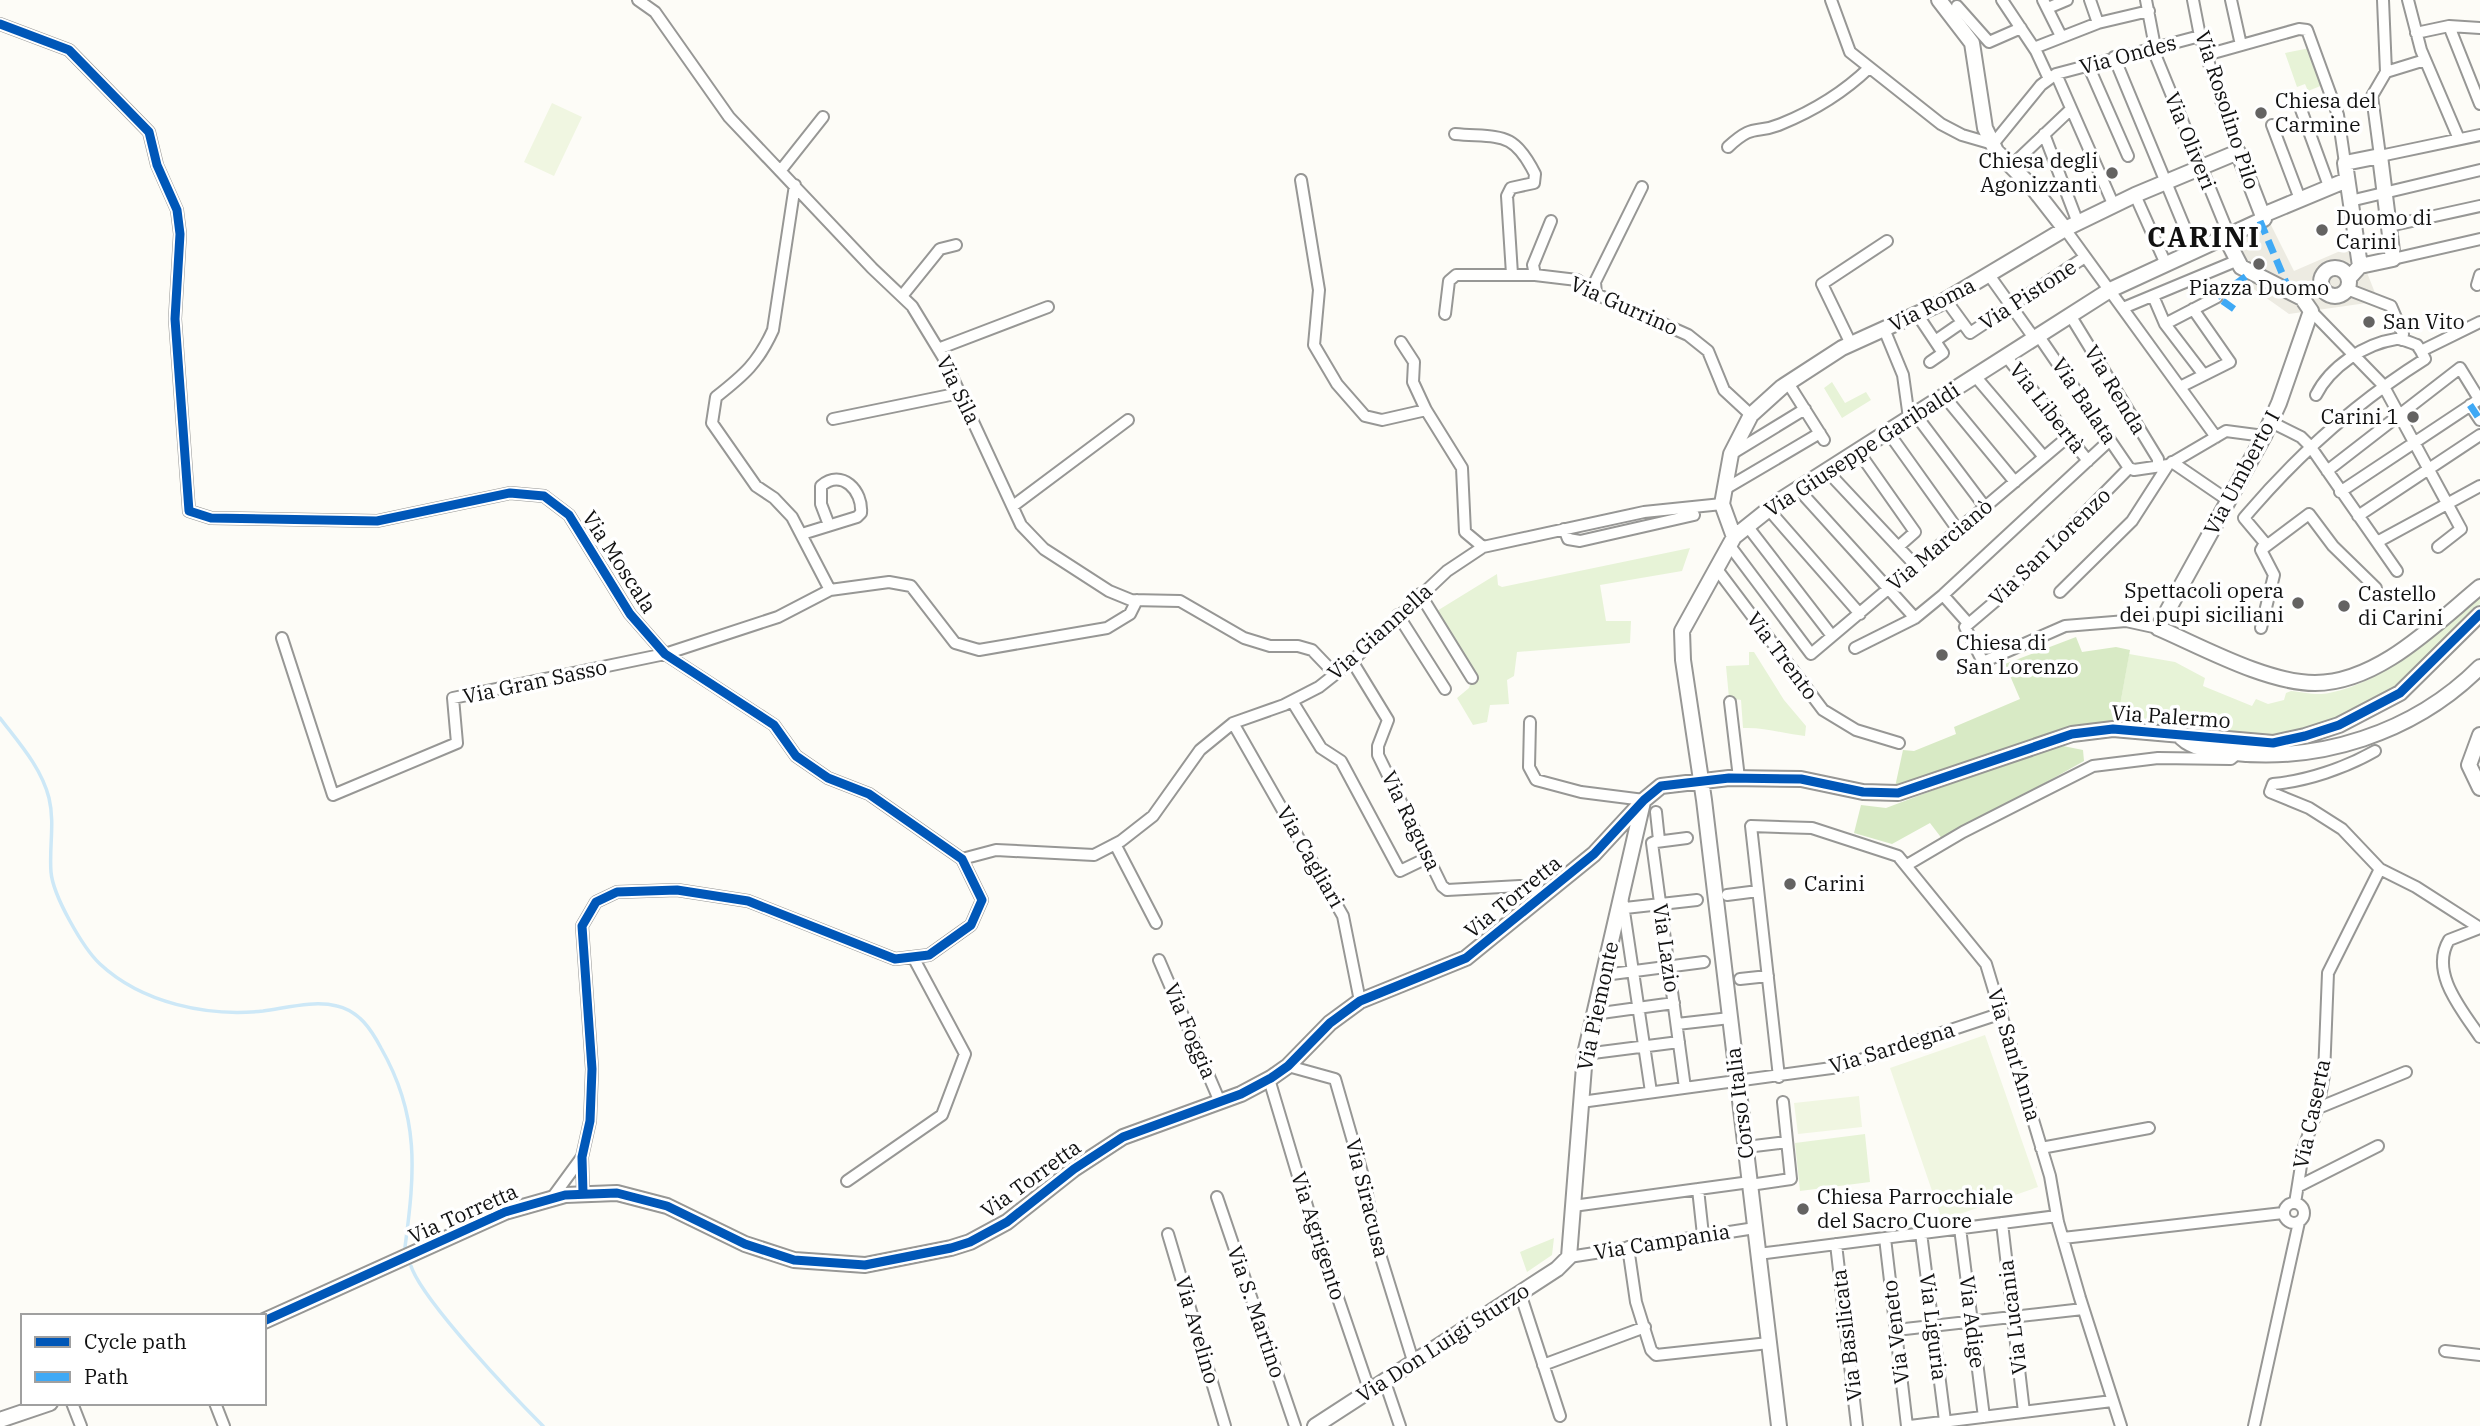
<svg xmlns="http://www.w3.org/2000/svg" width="2480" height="1426" font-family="'IBM Plex Serif',serif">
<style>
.green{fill:#e7f3d7}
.forest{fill:#d8eac5}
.pitch{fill:#f0f6e1}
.plaza{fill:#edebe2}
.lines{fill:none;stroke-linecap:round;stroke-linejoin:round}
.stream{stroke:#cde8f7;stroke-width:3.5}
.minor-casing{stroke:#979795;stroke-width:14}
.tertiary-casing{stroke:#979795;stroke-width:18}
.minor{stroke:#fffffe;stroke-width:10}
.tertiary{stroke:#fffffe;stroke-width:14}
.quiet{stroke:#3fa9f5;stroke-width:7;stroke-dasharray:14 7;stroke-linecap:butt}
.cycleway-casing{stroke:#fff;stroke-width:13}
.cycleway{stroke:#0057b8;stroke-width:9}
.poi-dot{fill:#646362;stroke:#fff;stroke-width:2.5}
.labels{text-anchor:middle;stroke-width:7;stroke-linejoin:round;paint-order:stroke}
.street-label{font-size:21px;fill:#111;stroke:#fff}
.poi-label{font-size:21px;fill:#111;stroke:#fff;text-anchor:start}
.district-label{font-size:28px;font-weight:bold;letter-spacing:2px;fill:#111;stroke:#fff}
</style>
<rect width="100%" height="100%" fill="#fdfcf7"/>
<path class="green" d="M2310,48L2323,85L2308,91L2305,84L2297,87L2285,53Z
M1832,382L1845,403L1866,392L1871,400L1842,418L1824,388Z
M1690,548L1682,571L1600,585L1606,621H1631L1630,643L1517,652L1514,676L1507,680L1509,704L1490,705L1487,722L1473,725L1457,698L1469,688L1472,678L1432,614L1497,574L1498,585L1502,587Z
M2480,597V604L2395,690L2369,706L2294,732L2275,735L2117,722L2129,654L2175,662L2205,678L2203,686L2252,706L2256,699L2268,704L2284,700L2286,693L2291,691C2302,692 2317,696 2329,693C2387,682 2435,632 2480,597Z
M1749,652H1754L1784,700L1806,726L1805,736C1784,734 1765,727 1743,728L1741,700L1729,698L1726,666L1749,665Z
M1865,1134L1870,1182L1800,1191L1795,1143Z
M1554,1238L1552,1255L1527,1272L1520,1252Z"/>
<path class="forest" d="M2076,637L2082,652L2116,647L2130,650L2117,722H2102L2071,728L1895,787L1903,750L1914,751L1956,734L1954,727L2020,699L2005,664Z
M2061,742L2063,746L2083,750L2084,761L1943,840L1930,823L1892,844L1854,833L1861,805L1886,808Z"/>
<path class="pitch" d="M552,103L582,117L554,176L524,162Z
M1985,1035L2038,1187L1942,1220L1890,1068Z
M1859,1096L1862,1127L1798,1134L1794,1103Z"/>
<path class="plaza" d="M2263,215L2269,221L2294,271L2361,242L2366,270L2377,298L2374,302L2289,314L2241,280L2228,264L2215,234Z"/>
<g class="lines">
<path class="stream" d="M0,718C19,743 41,767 49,798C55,823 49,847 51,872C53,896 83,948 100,964C142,1003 207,1017 263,1011C286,1008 314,1000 337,1006C359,1011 371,1029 381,1048C420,1116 415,1172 405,1247
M411,1266C422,1300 514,1397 543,1426"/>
<defs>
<path id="minor" d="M638,0L655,12L729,117L872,268L912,306L943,357L1021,525L1044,549L1109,591L1131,600L1180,601L1244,638L1270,646H1298L1312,650L1335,674
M1831,0L1850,52L1941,124L1962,135L1993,144L2041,85L2056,74L2200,36
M2002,0L2036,51L2049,79
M2043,0L2061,36
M2090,0L2098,23
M2146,0L2155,47
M2193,0L2200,36L2238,152
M2231,0L2241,45
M2383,0L2386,72
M2408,0L2421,50L2459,139
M1957,6L1989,42L2021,28
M2048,8L2067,0
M0,24L69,50L149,132L157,165L177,210L180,234L175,319L189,511L211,518L377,521L510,493L544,496L569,515L630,614L665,654L774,725L796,756L828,778L869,794L962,859L982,900L971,925L929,955L895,959L748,901L677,890L617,892L596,902L582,926L592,1069L590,1121L582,1157L583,1193
M2449,26L2480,104
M2416,33L2449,26L2480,28
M2152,47L2229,235
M2034,48L2098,23L2149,11
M2206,55L2299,29L2307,30L2338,115L2345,163
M2114,57L2194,250
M2425,60L2386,72L2372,96L2380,156L2480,135
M2088,65L2128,156
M2056,74L2114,206
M2299,104L2329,186
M2272,125L2300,199
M1455,134C1500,138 1513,130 1535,174L1534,183L1511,188L1507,196L1512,274
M2044,134L2078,223
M1728,147C1755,122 1755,135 1781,124C1813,111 1845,91 1869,68
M2011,166L2071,109
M781,170L823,117
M1301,180L1319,290L1314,345L1337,384L1365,416L1382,420L1426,410
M795,185L773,330C758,363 744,375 716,397L712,423L756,486L774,498L792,517L830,590
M2135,195L2165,262
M2350,201L2480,170
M2389,226L2480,206
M2065,229L2216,437
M2393,259L2480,239
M1535,275L1533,265L1551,221
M1989,275L2034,338
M2477,285L2480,275
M2347,289L2391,306L2403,334L2402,340
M1596,294L1595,282L1642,187
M902,296L940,249L956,245
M2153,296L2165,324L2204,375
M1946,300L1970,333L2085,257
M2123,308L2236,261
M2311,311L2383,385L2461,529L2438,547
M1445,314L1449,281L1456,275H1535L1577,280L1596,294L1688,335L1708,351L1724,390L1751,415
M1917,314L1943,353L1930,362
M2070,315L2158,459V465
M2165,324L2217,297
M1884,329L1903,375L1909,418
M2038,335L2129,468
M1935,341L1961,323
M1401,342L1414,362L1413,382L1426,410L1462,468L1465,532L1483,547
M1851,344L1822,284L1887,241
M938,349L1048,307
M2421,351L2480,322
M2006,356L2088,461
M1975,376L2044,457
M1788,383L1824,440
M2180,387L2230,362L2193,309
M2316,395C2330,367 2364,344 2396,339C2402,338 2411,343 2417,345L2421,351
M1944,396L2015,482
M2470,405L2480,420
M1915,414L1985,507
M833,419L960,393
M2271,422L2301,437L2310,446L2397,571
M1888,432L1958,530
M1858,451L1915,532L1898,547
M1733,453L1805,409
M2172,462L2229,501
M2129,468L2012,587L1965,627L1983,662L2065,626L2126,621L2158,628
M2129,468L2134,470L2168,465L2226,431L2264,436
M1827,471L1916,566
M2327,471L2460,368L2479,399
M1725,489L1820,433
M1799,490L1915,618
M2340,492L2480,399
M1013,506L1128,420
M1769,510L1860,614
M2358,516L2480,435
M1748,527L1832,636
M1564,529L1568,539L1580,541L1694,515
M802,534L857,517L861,513C863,491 842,468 821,486V504L829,525
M2379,541L2480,486
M1730,546L1811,654L2069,436
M2261,550L2309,514L2333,546L2376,588
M1716,568L1823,710L1856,730L1899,743
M2060,592L2132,521L2168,465
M1420,594L1472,678
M1943,595L1967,622
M1398,615L1445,689
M2261,628L2274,575L2261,550L2265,543L2244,518C2297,455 2355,403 2425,359L2421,351
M282,638L333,795L457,743L453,698L665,654L778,617L830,590L889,582L911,586L955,643L979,650L1107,628L1130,614L1137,600
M1855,648L1915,618L1943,595L2110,440
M1352,661L1388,720L1378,746V755L1442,886L1447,890L1520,886L1545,894
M1292,701L1321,748L1341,761L1400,871L1429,857
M1730,702L1739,778
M1530,722L1529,767L1536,780L1581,792L1644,800
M1233,723L1343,916L1360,1001
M2375,751C2345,768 2307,781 2273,784L2270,792L2309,808L2342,829L2380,869L2416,887L2480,928
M1656,812L1659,840L1652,843L1685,1088
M1656,842L1687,838
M1115,844L1156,923
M962,859L996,850L1094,855L1121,841L1153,816L1200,750L1233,723L1284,705L1319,687L1352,661L1447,571L1483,547L1644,512L1722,504
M1907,865L1963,832L2093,766L2158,758L2231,759L2238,753
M1727,895L1758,891
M1622,898L1651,1092
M1625,908L1697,900
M2480,928L2449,940C2429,973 2463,1011 2480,1037
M1159,960L1220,1102
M1604,975L1704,962
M1740,979L1768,976
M1594,1014L1674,1003
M1677,1024L1730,1018
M1585,1054L1679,1042
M1288,1066L1335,1079L1365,1183L1374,1235L1414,1364
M1779,1077L1751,826L1812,828L1898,856L1986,964L2050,1176L2058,1222L2080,1298L2121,1426
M1269,1079L1310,1216L1370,1392
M1581,1102L1839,1067L2002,1013
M2318,1108L2406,1072
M1746,1147L1787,1142
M2041,1148L2149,1128
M847,1181L942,1115L965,1054L913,957
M1750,1185L1791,1179L1783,1102
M2299,1186L2378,1146
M1698,1189L1703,1235
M1217,1197L1295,1426
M552,1198L582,1157
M2284 1213a10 10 0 1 1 20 0a10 10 0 1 1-20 0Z
M2295,1203L2304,1147L2318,1108L2324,1075L2328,973L2380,869
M1573,1206L1750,1182
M2002,1223L2024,1412
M1960,1228L1984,1417
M1921,1233L1945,1421
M1168,1234L1225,1426
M1885,1238L1907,1426
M2063,1238L2283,1213
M1836,1244L1857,1426
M1628,1247L1636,1302L1651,1350L1656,1355L1769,1343
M1758,1254L2057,1216
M1569,1257L1755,1228
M1520,1293L1560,1416
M1896,1330L2083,1309
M2445,1351L2480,1355
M1543,1365L1645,1327
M1385,1382L1400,1426
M72,1403L81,1426
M215,1403L224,1426
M1910,1426L2112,1401
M2254,1426L2299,1222"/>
<path id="tertiary" d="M1939,0L1972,43L1985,128L1996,151L2033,188L2065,229
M2263,215L2347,180
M2225,236L2241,267L2302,298L2311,311
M2321 282a14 14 0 1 1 28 0a14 14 0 1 1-28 0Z
M2349,278L2360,266L2393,259L2380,156L2345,163L2360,266
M2311,311L2279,403L2264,436L2158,628C2202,647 2267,683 2315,683C2378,683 2435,624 2480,587
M1734,537L1722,504L1731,454L1751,415L1782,387L1842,348L1939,304L2065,229L2135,195L2238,152L2264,219L2110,290L1779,501L1734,537L1682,631L1683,660L1704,800L1779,1426
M2178,734C2190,749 2208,749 2226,752C2318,764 2414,733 2480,667
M2480,735L2469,765L2480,788
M264,1321L505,1212L565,1195L617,1193L667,1206L745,1244L794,1260L865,1265L951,1248L970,1242L1007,1222L1074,1169L1123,1137L1241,1094L1271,1078L1288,1066L1330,1023L1360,1001L1466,958L1594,854L1644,800L1661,786L1729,778L1801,779L1863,792L1898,793L2072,734L2113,729L2273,743L2305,736L2339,725L2400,693L2480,614
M0,1420L50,1403
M1315,1426L1557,1269L1569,1257L1585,1054L1643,802"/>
</defs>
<use href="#minor" class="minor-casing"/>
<use href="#tertiary" class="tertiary-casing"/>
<use href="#minor" class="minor"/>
<use href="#tertiary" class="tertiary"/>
<path class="quiet" d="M2260,221L2290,292
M2234,309L2217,297L2251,273
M2470,405L2480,420"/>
<defs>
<path id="cycleway" d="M0,24L69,50L149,132L157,165L177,210L180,234L175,319L189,511L211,518L377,521L510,493L544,496L569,515L630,614L665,654L774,725L796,756L828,778L869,794L962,859L982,900L971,925L929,955L895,959L748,901L677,890L617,892L596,902L582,926L592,1069L590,1121L582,1157L583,1193
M264,1321L505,1212L565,1195L617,1193L667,1206L745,1244L794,1260L865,1265L951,1248L970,1242L1007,1222L1074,1169L1123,1137L1241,1094L1271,1078L1288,1066L1330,1023L1360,1001L1466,958L1594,854L1644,800L1661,786L1729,778L1801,779L1863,792L1898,793L2072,734L2113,729L2273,743L2305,736L2339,725L2400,693L2480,614"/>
</defs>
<use href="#cycleway" class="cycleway-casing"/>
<use href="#cycleway" class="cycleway"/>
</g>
<g class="poi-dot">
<circle cx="2261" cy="113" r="7"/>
<circle cx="2112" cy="173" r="7"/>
<circle cx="2322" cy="230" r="7"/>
<circle cx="2259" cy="264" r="7"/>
<circle cx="2369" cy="322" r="7"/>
<circle cx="2413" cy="417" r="7"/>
<circle cx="2298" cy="603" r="7"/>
<circle cx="2344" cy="606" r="7"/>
<circle cx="1942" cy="655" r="7"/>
<circle cx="1790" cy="884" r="7"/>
<circle cx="1803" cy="1209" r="7"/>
</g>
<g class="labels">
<g class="street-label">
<text transform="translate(2128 55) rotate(-15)" y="7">Via Ondes</text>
<text transform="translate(2227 110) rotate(72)" y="7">Via Rosolino Pilo</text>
<text transform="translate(2190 141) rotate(68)" y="7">Via Oliveri</text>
<text transform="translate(2028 295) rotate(-33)" y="7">Via Pistone</text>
<text transform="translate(1932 305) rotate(-27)" y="7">Via Roma</text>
<text transform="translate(1624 306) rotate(24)" y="7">Via Gurrino</text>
<text transform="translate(958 390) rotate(64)" y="7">Via Sila</text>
<text transform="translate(2115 390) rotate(59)" y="7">Via Renda</text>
<text transform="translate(2084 401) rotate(56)" y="7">Via Balata</text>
<text transform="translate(2047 408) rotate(52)" y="7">Via Libertà</text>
<text transform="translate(1862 450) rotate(-33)" y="7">Via Giuseppe Garibaldi</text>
<text transform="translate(2242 473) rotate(-62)" y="7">Via Umberto I</text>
<text transform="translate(1940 545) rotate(-40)" y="7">Via Marcianò</text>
<text transform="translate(2050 547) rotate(-44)" y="7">Via San Lorenzo</text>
<text transform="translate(619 562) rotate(57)" y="7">Via Moscala</text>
<text transform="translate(1380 632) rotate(-42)" y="7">Via Giannella</text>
<text transform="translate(1782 656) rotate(53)" y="7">Via Trento</text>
<text transform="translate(535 682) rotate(-12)" y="7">Via Gran Sasso</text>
<text transform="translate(2171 717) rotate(4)" y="7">Via Palermo</text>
<text transform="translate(1411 821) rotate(64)" y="7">Via Ragusa</text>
<text transform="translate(1310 857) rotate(60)" y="7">Via Cagliari</text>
<text transform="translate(1513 897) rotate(-39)" y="7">Via Torretta</text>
<text transform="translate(1666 948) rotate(82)" y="7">Via Lazio</text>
<text transform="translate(1598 1006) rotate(-78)" y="7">Via Piemonte</text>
<text transform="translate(1190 1031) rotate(67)" y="7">Via Foggia</text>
<text transform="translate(1892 1048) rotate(-17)" y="7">Via Sardegna</text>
<text transform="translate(2014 1055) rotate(73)" y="7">Via Sant'Anna</text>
<text transform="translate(1740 1103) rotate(-97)" y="7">Corso Italia</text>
<text transform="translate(2312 1114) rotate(-78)" y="7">Via Caserta</text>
<text transform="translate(1031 1179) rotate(-36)" y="7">Via Torretta</text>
<text transform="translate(1367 1198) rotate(76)" y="7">Via Siracusa</text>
<text transform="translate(463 1214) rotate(-24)" y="7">Via Torretta</text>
<text transform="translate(1318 1236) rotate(72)" y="7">Via Agrigento</text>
<text transform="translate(1662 1242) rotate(-9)" y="7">Via Campania</text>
<text transform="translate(1256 1312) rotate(71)" y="7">Via S. Martino</text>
<text transform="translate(2013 1317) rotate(-97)" y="7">Via Lucania</text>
<text transform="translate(1972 1322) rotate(83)" y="7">Via Adige</text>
<text transform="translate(1933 1327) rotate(83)" y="7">Via Liguria</text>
<text transform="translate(1197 1330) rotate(74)" y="7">Via Avelino</text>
<text transform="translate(1896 1332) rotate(-97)" y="7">Via Veneto</text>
<text transform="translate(1847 1335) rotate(-97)" y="7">Via Basilicata</text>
<text transform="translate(1443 1343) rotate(-33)" y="7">Via Don Luigi Sturzo</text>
</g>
<g class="poi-label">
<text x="2275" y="108">Chiesa del<tspan x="2275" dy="24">Carmine</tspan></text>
<text x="2098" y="168" text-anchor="end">Chiesa degli<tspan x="2098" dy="24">Agonizzanti</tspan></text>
<text x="2336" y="225">Duomo di<tspan x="2336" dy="24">Carini</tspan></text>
<text x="2259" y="295" text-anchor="middle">Piazza Duomo</text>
<text x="2383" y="329">San Vito</text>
<text x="2399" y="424" text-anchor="end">Carini 1</text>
<text x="2284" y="598" text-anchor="end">Spettacoli opera<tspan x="2284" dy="24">dei pupi siciliani</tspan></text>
<text x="2358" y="601">Castello<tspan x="2358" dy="24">di Carini</tspan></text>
<text x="1956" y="650">Chiesa di<tspan x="1956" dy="24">San Lorenzo</tspan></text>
<text x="1804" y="891">Carini</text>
<text x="1817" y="1204">Chiesa Parrocchiale<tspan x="1817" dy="24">del Sacro Cuore</tspan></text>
</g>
<g class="district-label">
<text x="2204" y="247">CARINI</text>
</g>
</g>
<rect x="21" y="1314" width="245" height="91" fill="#ffffff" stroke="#a0a0a0" stroke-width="2"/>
<rect x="35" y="1337" width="35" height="10" fill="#0057b8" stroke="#a0a0a0" stroke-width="2"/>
<text x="84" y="1349" font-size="21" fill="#111111">Cycle path</text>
<rect x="35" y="1372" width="35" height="10" fill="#3fa9f5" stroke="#a0a0a0" stroke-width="2"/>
<text x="84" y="1384" font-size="21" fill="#111111">Path</text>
</svg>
